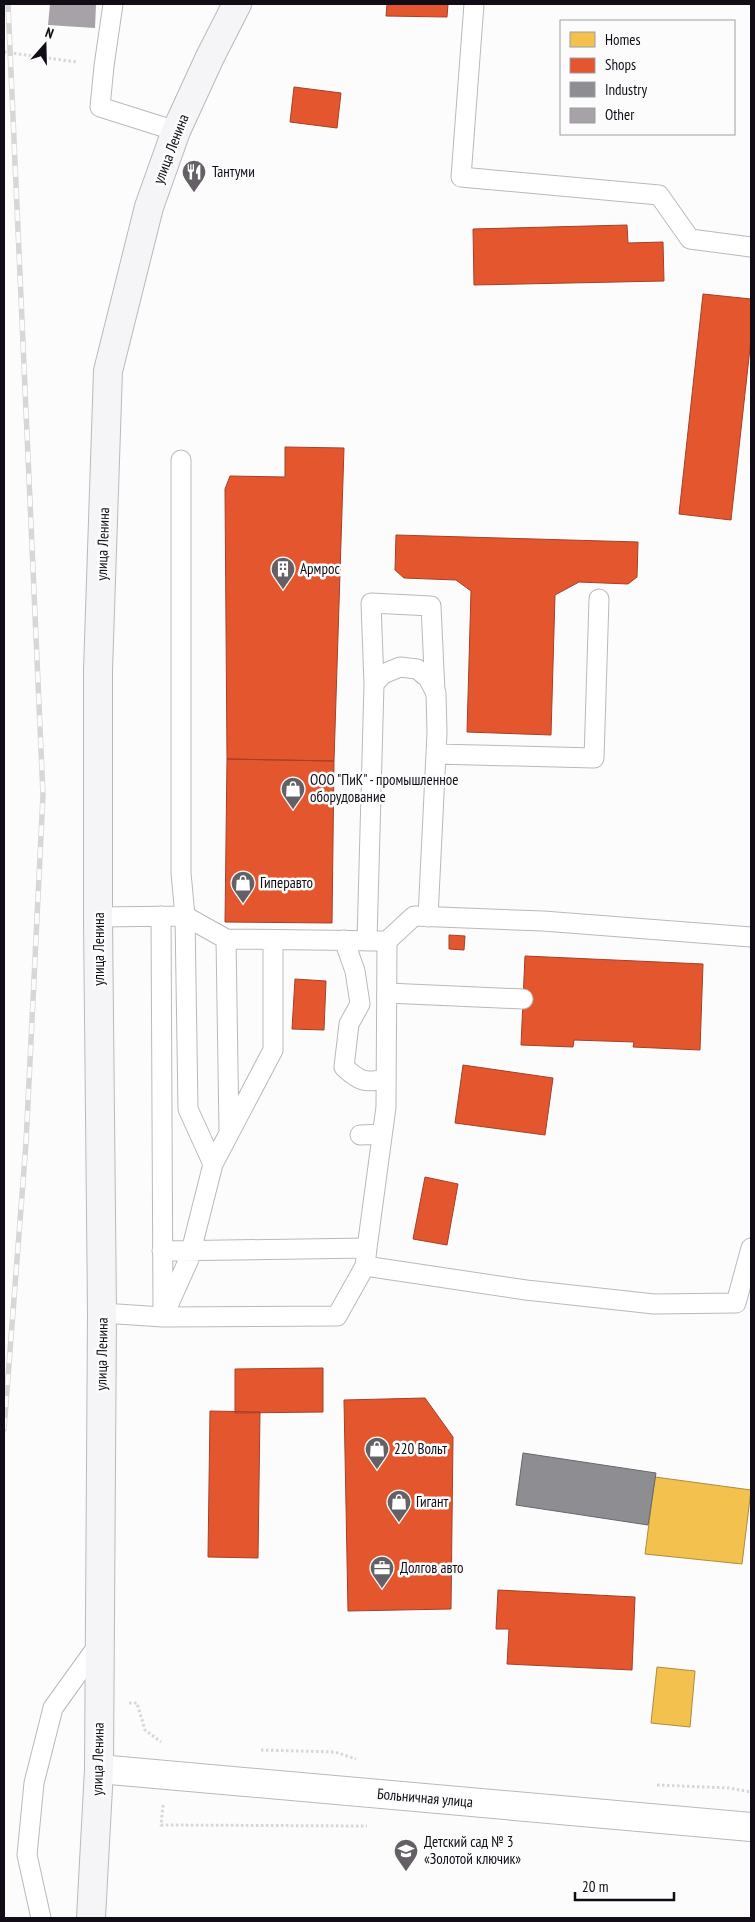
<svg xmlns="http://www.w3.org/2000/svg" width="755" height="1922" font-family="'PT Sans Narrow',sans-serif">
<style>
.homes{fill:#f2c14e;stroke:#af8b3d}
.shops{fill:#e4572e;stroke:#a54027}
.industry{fill:#8d8d92;stroke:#68666d}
.building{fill:#a6a2a7}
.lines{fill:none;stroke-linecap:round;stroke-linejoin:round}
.service-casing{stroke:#bbb8bd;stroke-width:21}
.tertiary-casing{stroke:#bbb8bd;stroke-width:30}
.secondary-casing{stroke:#bbb8bd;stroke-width:30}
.path{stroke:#d7d7d7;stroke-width:3;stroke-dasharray:2.5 2.5;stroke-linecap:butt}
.service{stroke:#fff;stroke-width:19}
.tertiary{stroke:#fff;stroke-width:28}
.secondary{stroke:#f5f4f6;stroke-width:28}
.rail-casing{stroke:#d7d7d7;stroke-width:5.5}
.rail{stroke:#fcfcfc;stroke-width:4;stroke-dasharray:11;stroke-linecap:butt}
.labels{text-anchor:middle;stroke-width:5;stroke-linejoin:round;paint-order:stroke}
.street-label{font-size:15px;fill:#120c16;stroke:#fcfcfc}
.poi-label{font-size:15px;fill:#120c16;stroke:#fcfcfc;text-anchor:start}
</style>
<rect width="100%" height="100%" fill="#fcfcfc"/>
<path class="homes" d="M655,1477L751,1490L742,1564L645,1554Z
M657,1667L695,1671L690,1727L651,1723Z"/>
<path class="shops" d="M387,4H448L447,17L386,16Z
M294,87L341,93L337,128L290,122Z
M627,225L628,243L663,242L664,281L474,285L473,229Z
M703,294L751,299V339L731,520L679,514Z
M285,447L344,448L334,761L227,759L225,489L230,476L285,477Z
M396,535L638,542L637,577L628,584L579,582L555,595L551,735L467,732L471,591L456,580L404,578L395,570Z
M227,759L334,761L332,923L225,922Z
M449,935L465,936L464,950L449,949Z
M525,956L703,964L700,1050L633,1047L634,1042L574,1040L573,1047L521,1045Z
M295,979L326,981L324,1030L292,1029Z
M463,1065L553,1078L545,1135L455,1123Z
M425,1177L458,1184L447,1245L413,1239Z
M323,1368V1412L235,1413V1369Z
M425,1398L453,1437L451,1609L348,1611L344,1400Z
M210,1411L260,1412L258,1558L208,1557Z
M498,1590L635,1597L632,1670L507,1664L509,1629H496Z"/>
<path class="industry" d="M523,1453L656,1473L648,1525L516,1505Z"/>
<path class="building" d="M50,4H96L95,28L48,25Z"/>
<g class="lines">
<defs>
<path id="service" d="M113,4L104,66L100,107L176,131
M474,4L461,177L659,195L690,239L751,247
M181,460V873L185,916L188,1109L213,1164
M374,684L371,603L431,606L435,692
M436,754L594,758L599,599
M161,916L163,1310
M98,917L185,916L226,939L387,941L414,916L543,921L751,937
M226,939L229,1131
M344,940L355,971L360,1004L349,1024L344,1067C360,1082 365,1083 386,1079
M367,941L374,684L383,674L400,667L417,669L428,678L436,693L437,733L428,917
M387,993L523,999
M360,1135L382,1134
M162,1251L367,1248
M365,1266L526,1290L654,1304L736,1303L751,1248
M102,1313L163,1317L337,1316L365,1266L367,1248L386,1107L387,941
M163,1317L189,1259L213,1164L273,1050V940
M41,1918L27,1855L34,1783L53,1708L99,1644"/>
<path id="tertiary" d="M99,1769L751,1827"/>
<path id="secondary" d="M91,1918L99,1769L102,1313L98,917V670L108,371L149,207L176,131L210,57L237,4"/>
</defs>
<use href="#service" class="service-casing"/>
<use href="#tertiary" class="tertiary-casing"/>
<use href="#secondary" class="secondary-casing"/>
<path class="path" d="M4,52L77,62
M129,1703H137L145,1730L161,1742
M261,1750L335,1752L356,1759
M657,1785L729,1788L751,1792
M163,1805L161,1825L367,1826"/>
<use href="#service" class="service"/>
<use href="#tertiary" class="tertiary"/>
<use href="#secondary" class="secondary"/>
<defs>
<path id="rail" d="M4,1429L26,1143L43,795L8,4"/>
</defs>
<use href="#rail" class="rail-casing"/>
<use href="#rail" class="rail"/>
</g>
<defs>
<symbol id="restaurant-pin" viewBox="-11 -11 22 30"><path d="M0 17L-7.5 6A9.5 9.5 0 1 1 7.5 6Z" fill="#646066" stroke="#fcfcfc"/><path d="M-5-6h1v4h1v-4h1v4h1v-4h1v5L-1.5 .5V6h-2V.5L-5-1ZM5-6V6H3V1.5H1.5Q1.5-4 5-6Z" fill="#fff"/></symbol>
<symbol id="building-pin" viewBox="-11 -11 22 30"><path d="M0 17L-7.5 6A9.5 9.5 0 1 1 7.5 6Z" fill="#646066" stroke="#fcfcfc"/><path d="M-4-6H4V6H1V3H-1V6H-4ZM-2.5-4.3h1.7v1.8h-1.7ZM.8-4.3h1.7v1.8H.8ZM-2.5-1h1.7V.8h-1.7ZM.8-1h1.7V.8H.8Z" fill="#fff"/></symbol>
<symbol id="shop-pin" viewBox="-11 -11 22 30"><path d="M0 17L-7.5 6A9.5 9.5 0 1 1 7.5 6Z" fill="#646066" stroke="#fcfcfc"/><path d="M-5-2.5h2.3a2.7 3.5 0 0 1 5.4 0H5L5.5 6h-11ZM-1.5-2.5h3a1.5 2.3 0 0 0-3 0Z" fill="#fff"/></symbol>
<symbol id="office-pin" viewBox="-11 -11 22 30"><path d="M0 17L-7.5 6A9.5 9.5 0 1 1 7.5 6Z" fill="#646066" stroke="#fcfcfc"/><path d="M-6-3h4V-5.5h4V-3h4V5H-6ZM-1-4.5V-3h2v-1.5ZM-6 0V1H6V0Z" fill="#fff"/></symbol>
<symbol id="school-pin" viewBox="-11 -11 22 30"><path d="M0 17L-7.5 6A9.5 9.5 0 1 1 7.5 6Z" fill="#646066" stroke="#fcfcfc"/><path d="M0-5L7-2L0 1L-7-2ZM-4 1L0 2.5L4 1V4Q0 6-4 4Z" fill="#fff"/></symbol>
</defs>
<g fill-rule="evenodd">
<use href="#restaurant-pin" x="180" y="158" width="28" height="38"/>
<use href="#building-pin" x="269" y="555" width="28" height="38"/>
<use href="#shop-pin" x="279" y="775" width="28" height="38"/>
<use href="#shop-pin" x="229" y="869" width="28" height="38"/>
<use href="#shop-pin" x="363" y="1435" width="28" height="38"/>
<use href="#shop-pin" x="385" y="1488" width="28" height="38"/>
<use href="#office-pin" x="368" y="1554" width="28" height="38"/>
<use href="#school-pin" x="392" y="1837" width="28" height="38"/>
</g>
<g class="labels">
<g class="street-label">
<text transform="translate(171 149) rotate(-69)" y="5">улица Ленина</text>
<text transform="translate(103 544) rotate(-88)" y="5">улица Ленина</text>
<text transform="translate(99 949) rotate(-90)" y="5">улица Ленина</text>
<text transform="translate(102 1354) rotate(-89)" y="5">улица Ленина</text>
<text transform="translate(98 1759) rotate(-89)" y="5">улица Ленина</text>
<text transform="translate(425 1798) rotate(5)" y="5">Больничная улица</text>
</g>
<g class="poi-label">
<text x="212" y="177">Тантуми</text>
<text x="300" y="574">Армрос</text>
<text x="310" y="785">ООО "ПиК" - промышленное<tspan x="310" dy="17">оборудование</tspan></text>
<text x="260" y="888">Гиперавто</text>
<text x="394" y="1454">220 Вольт</text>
<text x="416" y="1507">Гигант</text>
<text x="400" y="1573">Долгов авто</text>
<text x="424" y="1847">Детский сад № 3<tspan x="424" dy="17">«Золотой ключик»</tspan></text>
</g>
</g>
<rect width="755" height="1922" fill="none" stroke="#120c16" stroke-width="10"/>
<rect x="560" y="20" width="175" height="115" fill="#fcfcfc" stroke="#9e9ca0"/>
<rect x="570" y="32" width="25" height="15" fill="#f2c14e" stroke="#9e9ca0"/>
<text x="605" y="45" font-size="15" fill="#120c16">Homes</text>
<rect x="570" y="58" width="25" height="15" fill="#e4572e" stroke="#9e9ca0"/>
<text x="605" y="70" font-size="15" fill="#120c16">Shops</text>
<rect x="570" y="82" width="25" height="15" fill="#8d8d92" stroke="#9e9ca0"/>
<text x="605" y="95" font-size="15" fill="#120c16">Industry</text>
<rect x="570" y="108" width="25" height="15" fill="#a6a2a7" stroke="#9e9ca0"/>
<text x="605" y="120" font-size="15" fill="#120c16">Other</text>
<g transform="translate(45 45) rotate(20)" stroke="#fcfcfc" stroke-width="4" paint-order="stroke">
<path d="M0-4L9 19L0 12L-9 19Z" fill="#120c16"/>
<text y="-8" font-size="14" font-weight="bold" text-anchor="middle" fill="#120c16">N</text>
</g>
<path d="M575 1892v8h99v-8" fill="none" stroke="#120c16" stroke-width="2.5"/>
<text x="582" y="1892" font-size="15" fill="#120c16" stroke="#fcfcfc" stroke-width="4" paint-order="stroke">20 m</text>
</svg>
